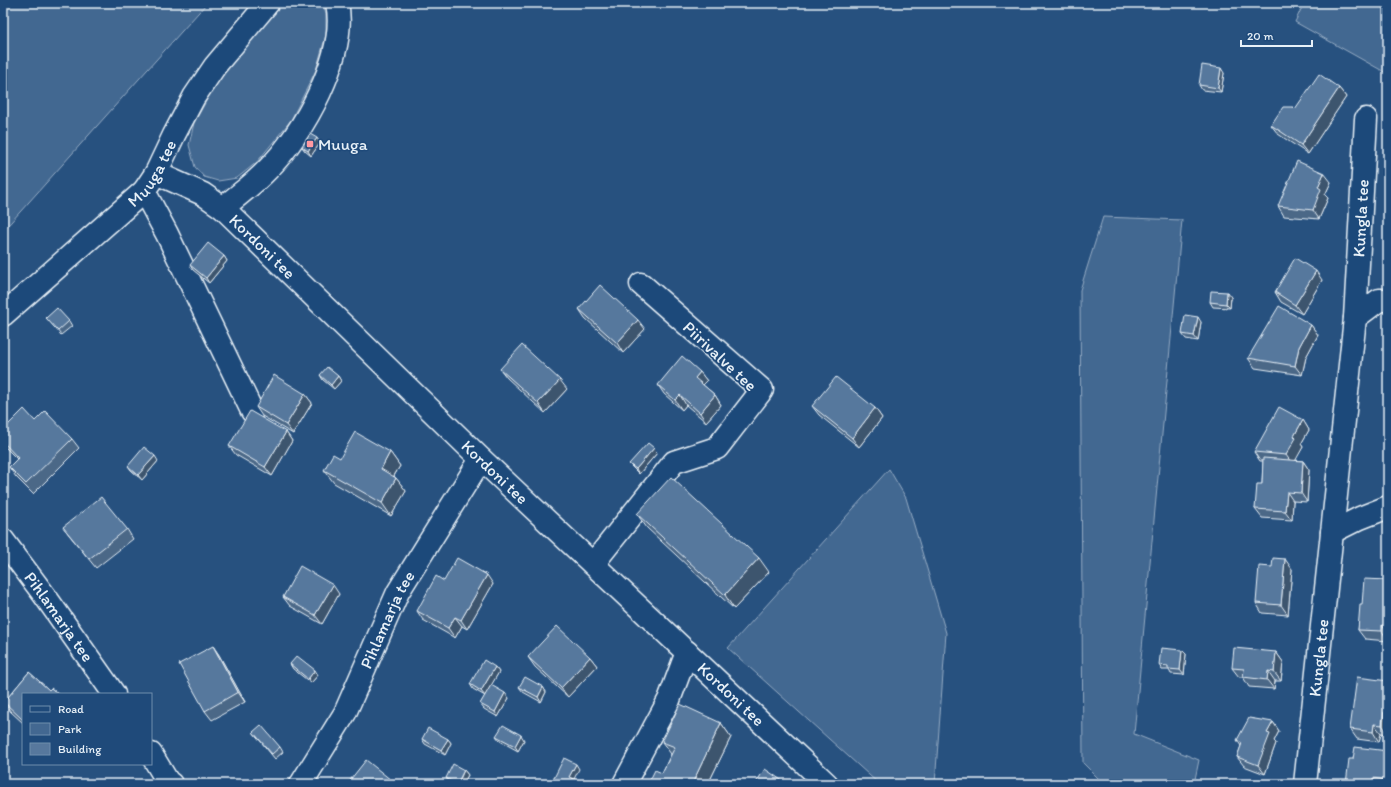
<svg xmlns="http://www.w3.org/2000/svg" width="1391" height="787" font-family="Itim,sans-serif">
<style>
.green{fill:#436891;stroke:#96acc4}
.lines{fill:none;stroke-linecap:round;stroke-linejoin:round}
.minor-casing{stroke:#e8f1f8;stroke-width:25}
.minor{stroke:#1f4a7a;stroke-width:22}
.wall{fill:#4b6787;stroke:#e8f1f8}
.shaded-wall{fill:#3d546e;stroke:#e8f1f8}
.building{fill:#57789d;stroke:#e8f1f8}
.poi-dot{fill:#ff9aa2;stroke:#1f4a7a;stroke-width:1.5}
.labels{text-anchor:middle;stroke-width:3;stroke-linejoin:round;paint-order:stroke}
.poi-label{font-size:17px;fill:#e8f1f8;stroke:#1f4a7a;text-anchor:start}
.street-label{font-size:17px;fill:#e8f1f8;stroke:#1f4a7a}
</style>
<rect width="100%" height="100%" fill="#27517f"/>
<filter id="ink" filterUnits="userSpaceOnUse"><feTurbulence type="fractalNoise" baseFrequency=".025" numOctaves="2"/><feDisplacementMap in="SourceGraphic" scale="8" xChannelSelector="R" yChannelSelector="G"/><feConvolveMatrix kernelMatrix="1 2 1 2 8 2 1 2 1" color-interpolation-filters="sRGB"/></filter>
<g filter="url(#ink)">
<path class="green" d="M3,3H207L3,231Z
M282,3H323L326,15V35L316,70L291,120L257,162L237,178L218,181L204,177L195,167L189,145L194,123L214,87L258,31Z
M1304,3H1388V74L1295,22Z
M1103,217L1182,220L1134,734L1199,760L1194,784H1104L1083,763L1080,290Z
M889,469L906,498L946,633L935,784H879L728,648Z"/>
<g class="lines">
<defs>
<g id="minor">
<path id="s1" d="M156,173L203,194L223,208L481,459L827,784"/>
<path d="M144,191L167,234L252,411"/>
<path d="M223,208C238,195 254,184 267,170C303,135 348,54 337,3"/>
<path id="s2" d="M3,315L144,191L156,173L174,135L194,97L215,66L268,3"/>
<path id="s3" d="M1355,318L1366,119"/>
<path d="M1332,532L1360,518L1388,507"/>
<path id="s4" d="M3,540L45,596L114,694"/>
<path d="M593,564L674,462L717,448L762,390L641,284"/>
<path d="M151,754L168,782L171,784"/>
<path id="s5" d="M301,784L345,713L398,592L481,459"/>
<path d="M624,784L669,700L687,652"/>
<path id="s6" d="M1305,784L1355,318L1379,300H1388"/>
</g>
</defs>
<use href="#minor" class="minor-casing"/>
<use href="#minor" class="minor"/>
</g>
<path class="wall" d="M1224,73L1221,92L1202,90L1199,85Z
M1339,88L1346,97L1308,154L1278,134L1271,125L1295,109Z
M320,143L311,156L305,151L302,147Z
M1331,182L1325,195L1328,198L1319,219L1284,216L1278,206Z
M224,256L227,261L209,283L193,270L190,265Z
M1322,280L1302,314L1281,302L1275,292Z
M1231,297L1230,308L1213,307L1210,302Z
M579,309L645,329L623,353L585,318Z
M46,318L69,321L72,326L61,335L50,322Z
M1201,322L1198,341L1186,339L1182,334Z
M1311,325L1318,335L1306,357L1302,375L1255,368L1248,358Z
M500,369L567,389L545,413L507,378Z
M700,372L707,381L703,385L715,395L721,405L706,422L686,405L682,410L664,394L658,385Z
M320,375L338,376L341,381L334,389L323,380Z
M305,394L312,403L293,434L262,416L256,407Z
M812,406L875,408L882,418L859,447L819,415Z
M1303,420L1309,430L1301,444L1303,447L1295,460L1303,461L1309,470L1307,502L1293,501L1292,520L1262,518L1255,509L1262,484L1263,461H1260L1254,452Z
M35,421L72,439L79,448L33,494L16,477L9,467L17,459L3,445V430Z
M286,432L292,441L272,476L236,455L229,446Z
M390,452L400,466L394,476L396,478L406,491L391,516L334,483L324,470L340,458Z
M657,453L639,474L629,464Z
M158,461L142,480L131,470L128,466Z
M637,514L769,572L734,609L647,528Z
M63,527L127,529L133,539L96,568L70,536Z
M1292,569L1288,615L1262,613L1256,603Z
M1388,580V641L1365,639L1358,630L1362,605Z
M444,581L493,584L467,629L462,626L455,638L423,620L417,611Z
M339,594L322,624L290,606L283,597Z
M213,646L219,655L245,702L212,720L205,711Z
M1182,650L1186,654L1184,675L1171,674L1169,670H1162L1159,665Z
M1276,652L1283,662L1281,681H1275L1274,689L1249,687L1243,677H1239L1232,668Z
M528,657H590L597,666L568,697L535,667Z
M290,664L318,675L311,683L293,669Z
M495,667L499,672L491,685L509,698L498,717L484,709L480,704L485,696L473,689L470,684Z
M29,672L49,690L51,688L58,694H23V723L10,711L4,702Z
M1388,681V734L1381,733L1379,742L1357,739L1350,729Z
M519,687H543L546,692L541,702L523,692Z
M1273,722L1279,731L1274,741L1276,743L1265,774L1244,766L1237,757L1241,746L1237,740Z
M721,723L731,737L708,784H648L662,773L671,754L662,742Z
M253,732L280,747L283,752L275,759Z
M496,736L524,740L518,751L500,741Z
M422,739H448L451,743L445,755L425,744Z
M1388,751V784H1346L1353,759Z
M464,770L468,775L463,784H452L449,782L446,778Z"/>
<path class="shaded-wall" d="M1221,68L1224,73L1221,92L1218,88Z
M1339,88L1346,97L1308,154L1301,145Z
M317,138L320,143L311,156L308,151Z
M1324,173L1331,182L1325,195L1328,198L1319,219L1313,210L1318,187Z
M224,256L227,261L209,283L206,278Z
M1316,271L1322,280L1302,314L1295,305Z
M1227,292L1231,297L1230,308L1226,304Z
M1198,317L1201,322L1198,341L1194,336Z
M638,320L645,329L623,353L617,343Z
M1311,325L1318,335L1306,357L1302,375L1295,366L1299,347Z
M700,372L707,381L701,387L695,378Z
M338,376L341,381L334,389L331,385Z
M560,380L567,389L545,413L538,403Z
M305,394L312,403L293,434L286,425Z
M680,395L686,405L682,410L675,400Z
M715,395L721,405L706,422L700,413Z
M875,408L882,418L859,447L852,438Z
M1303,420L1309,430L1301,444L1303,447L1293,465L1286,455L1294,436Z
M286,432L292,441L272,476L265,467Z
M654,448L657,453L639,474L636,469Z
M390,452L400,466L390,482L381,469Z
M155,456L158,461L142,480L138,475Z
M1303,461L1309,470L1307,502L1301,493Z
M396,478L406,491L391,516L382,503Z
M1287,492L1293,501L1292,520L1285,511Z
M759,558L769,572L734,609L725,595Z
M1285,559L1292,569L1288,615L1281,605Z
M487,575L493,584L467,629L461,620Z
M333,585L339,594L322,624L315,615Z
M3,616L5,619L3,621Z
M455,617L462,626L455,638L448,628Z
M1382,625L1388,634V641L1382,631Z
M213,646L219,655L245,702L238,692Z
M1182,650L1186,654L1184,675L1180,670Z
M1276,652L1283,662L1281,681L1274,672Z
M590,657L597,666L568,697L561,688Z
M495,667L499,672L485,696L481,691Z
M315,670L318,675L311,683L308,679Z
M1268,671L1275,681L1274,689L1267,680Z
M543,687L546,692L541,702L538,697Z
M505,693L509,698L498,717L495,712Z
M1384,712L1388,718V733L1382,725Z
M1273,722L1279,731L1274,741L1276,743L1265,774L1258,765L1267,733Z
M721,723L731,737L708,784H692Z
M1374,724L1381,733L1379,742L1373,732Z
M521,735L524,740L518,751L515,746Z
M448,739L451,743L445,755L441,750Z
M1388,758V783L1385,780Z
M576,764L579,769L573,781L569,777Z
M464,770L468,775L463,784H458Z
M1373,778L1377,784H1372Z
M576,780L579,784H573Z"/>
<path class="building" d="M1202,65L1221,68L1218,88L1199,85Z
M1319,74L1339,88L1301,145L1271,125L1283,107H1293L1295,109Z
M310,134L317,138L308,151L302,147Z
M1297,161L1324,173L1318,187L1321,189L1313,210L1278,206Z
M208,243L224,256L206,278L190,265Z
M1295,258L1316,271L1295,305L1275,292Z
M600,285L638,320L617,343L579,309Z
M1211,291L1227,292L1226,304L1210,302Z
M1279,306L1311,325L1299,347L1295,366L1248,358Z
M57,308L69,321L58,331L46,318Z
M1185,315L1198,317L1194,336L1182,334Z
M522,345L560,380L538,403L500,369Z
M682,356L700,372L695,378L715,395L700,413L680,395L675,400L658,385Z
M327,367L338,376L331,385L320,375Z
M274,375L305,394L286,425L256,407Z
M836,377L875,408L852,438L812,406Z
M1279,407L1303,420L1294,436L1296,438L1286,455L1254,452Z
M24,409L35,421L45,411L72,439L26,484L9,467L18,458L3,442V430Z
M250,411L286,432L265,467L229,446Z
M355,432L390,452L381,469L396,478L382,503L324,470L333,454L340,458Z
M648,443L654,448L636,469L629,464Z
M144,447L155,456L138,475L128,466Z
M1263,458L1303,461L1301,493L1287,492L1285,511L1255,509L1257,484H1262Z
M671,477L759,558L725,595L637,514Z
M101,497L127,529L89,559L63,527Z
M457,558L487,575L461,620L455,617L448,628L417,611L436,576L444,581Z
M1273,558L1285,559L1281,605L1256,603L1259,566L1272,567Z
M300,566L333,585L315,615L283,597Z
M1364,579L1388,580V625H1382V631L1358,630L1360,605H1362Z
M557,626L590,657L561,688L528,657Z
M213,646L238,692L205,711L179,664Z
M1161,648L1182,650L1180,670L1168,669V666L1159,665Z
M1234,648L1276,652L1274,672L1268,671L1267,680L1243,677L1244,669L1232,668Z
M297,656L315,670L308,679L290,664Z
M484,660L495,667L481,691L470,684Z
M29,672L49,690L51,688L58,694H23V720L4,702Z
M525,677L543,687L538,697L519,687Z
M1357,677L1388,681V713L1384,712L1382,725L1374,724L1373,732L1350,729Z
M491,685L505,693L495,712L480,704Z
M680,704L721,723L692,784H648L655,770L662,773L675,747L662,742Z
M1249,718L1273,722L1267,733L1270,734L1258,765L1237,757L1242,743L1237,740Z
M261,725L280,747L272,754L253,732Z
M503,725L521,735L515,746L496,736Z
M428,728L448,739L441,750L422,739Z
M1355,747L1388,751V758L1385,780L1373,778L1372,784H1346L1349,759H1353Z
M564,758L576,764L569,777L576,780L573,784H551Z
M366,760L396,784H347Z
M453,764L464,770L457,784L446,778Z
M765,769L787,784H755Z
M720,782L725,784H719Z"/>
</g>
<rect class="poi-dot" x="306" y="140" width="8" height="8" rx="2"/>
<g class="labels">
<g class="poi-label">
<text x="318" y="150">Muuga</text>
</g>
<g class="street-label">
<text dy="6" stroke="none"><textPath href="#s2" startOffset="207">Muuga tee</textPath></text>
<text dy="6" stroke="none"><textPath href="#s3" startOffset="100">Kungla tee</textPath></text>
<text dy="6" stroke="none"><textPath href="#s1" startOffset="131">Kordoni tee</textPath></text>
<text transform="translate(720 356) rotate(43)" y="6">Piirivalve tee</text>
<text dy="6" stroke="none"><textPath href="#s1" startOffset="455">Kordoni tee</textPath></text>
<text dy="6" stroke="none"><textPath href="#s4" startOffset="95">Pihlamarja tee</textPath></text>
<text dy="6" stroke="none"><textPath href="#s5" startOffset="186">Pihlamarja tee</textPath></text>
<text dy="6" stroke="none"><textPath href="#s6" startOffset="127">Kungla tee</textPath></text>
<text dy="6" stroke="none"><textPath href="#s1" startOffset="779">Kordoni tee</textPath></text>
</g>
</g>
<rect width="1391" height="787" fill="none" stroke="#1f4a7a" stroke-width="16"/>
<rect x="8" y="8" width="1375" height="771" fill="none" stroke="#e8f1f8" stroke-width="1.5" filter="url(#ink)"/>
<rect x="22" y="693" width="130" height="72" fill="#1f4a7a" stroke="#6f8dac"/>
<rect x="30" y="706" width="20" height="6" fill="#1f4a7a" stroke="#6f8dac"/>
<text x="58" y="713" font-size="12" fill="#e8f1f8">Road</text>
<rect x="30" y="723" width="20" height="12" fill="#436891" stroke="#6f8dac"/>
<text x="58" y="733" font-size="12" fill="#e8f1f8">Park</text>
<rect x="30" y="743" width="20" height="12" fill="#57789d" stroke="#6f8dac"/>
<text x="58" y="753" font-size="12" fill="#e8f1f8">Building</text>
<path d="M1241 40v6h71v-6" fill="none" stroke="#e8f1f8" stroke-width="2"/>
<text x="1247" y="40" font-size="12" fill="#e8f1f8" stroke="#1f4a7a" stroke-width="3" paint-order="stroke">20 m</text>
</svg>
